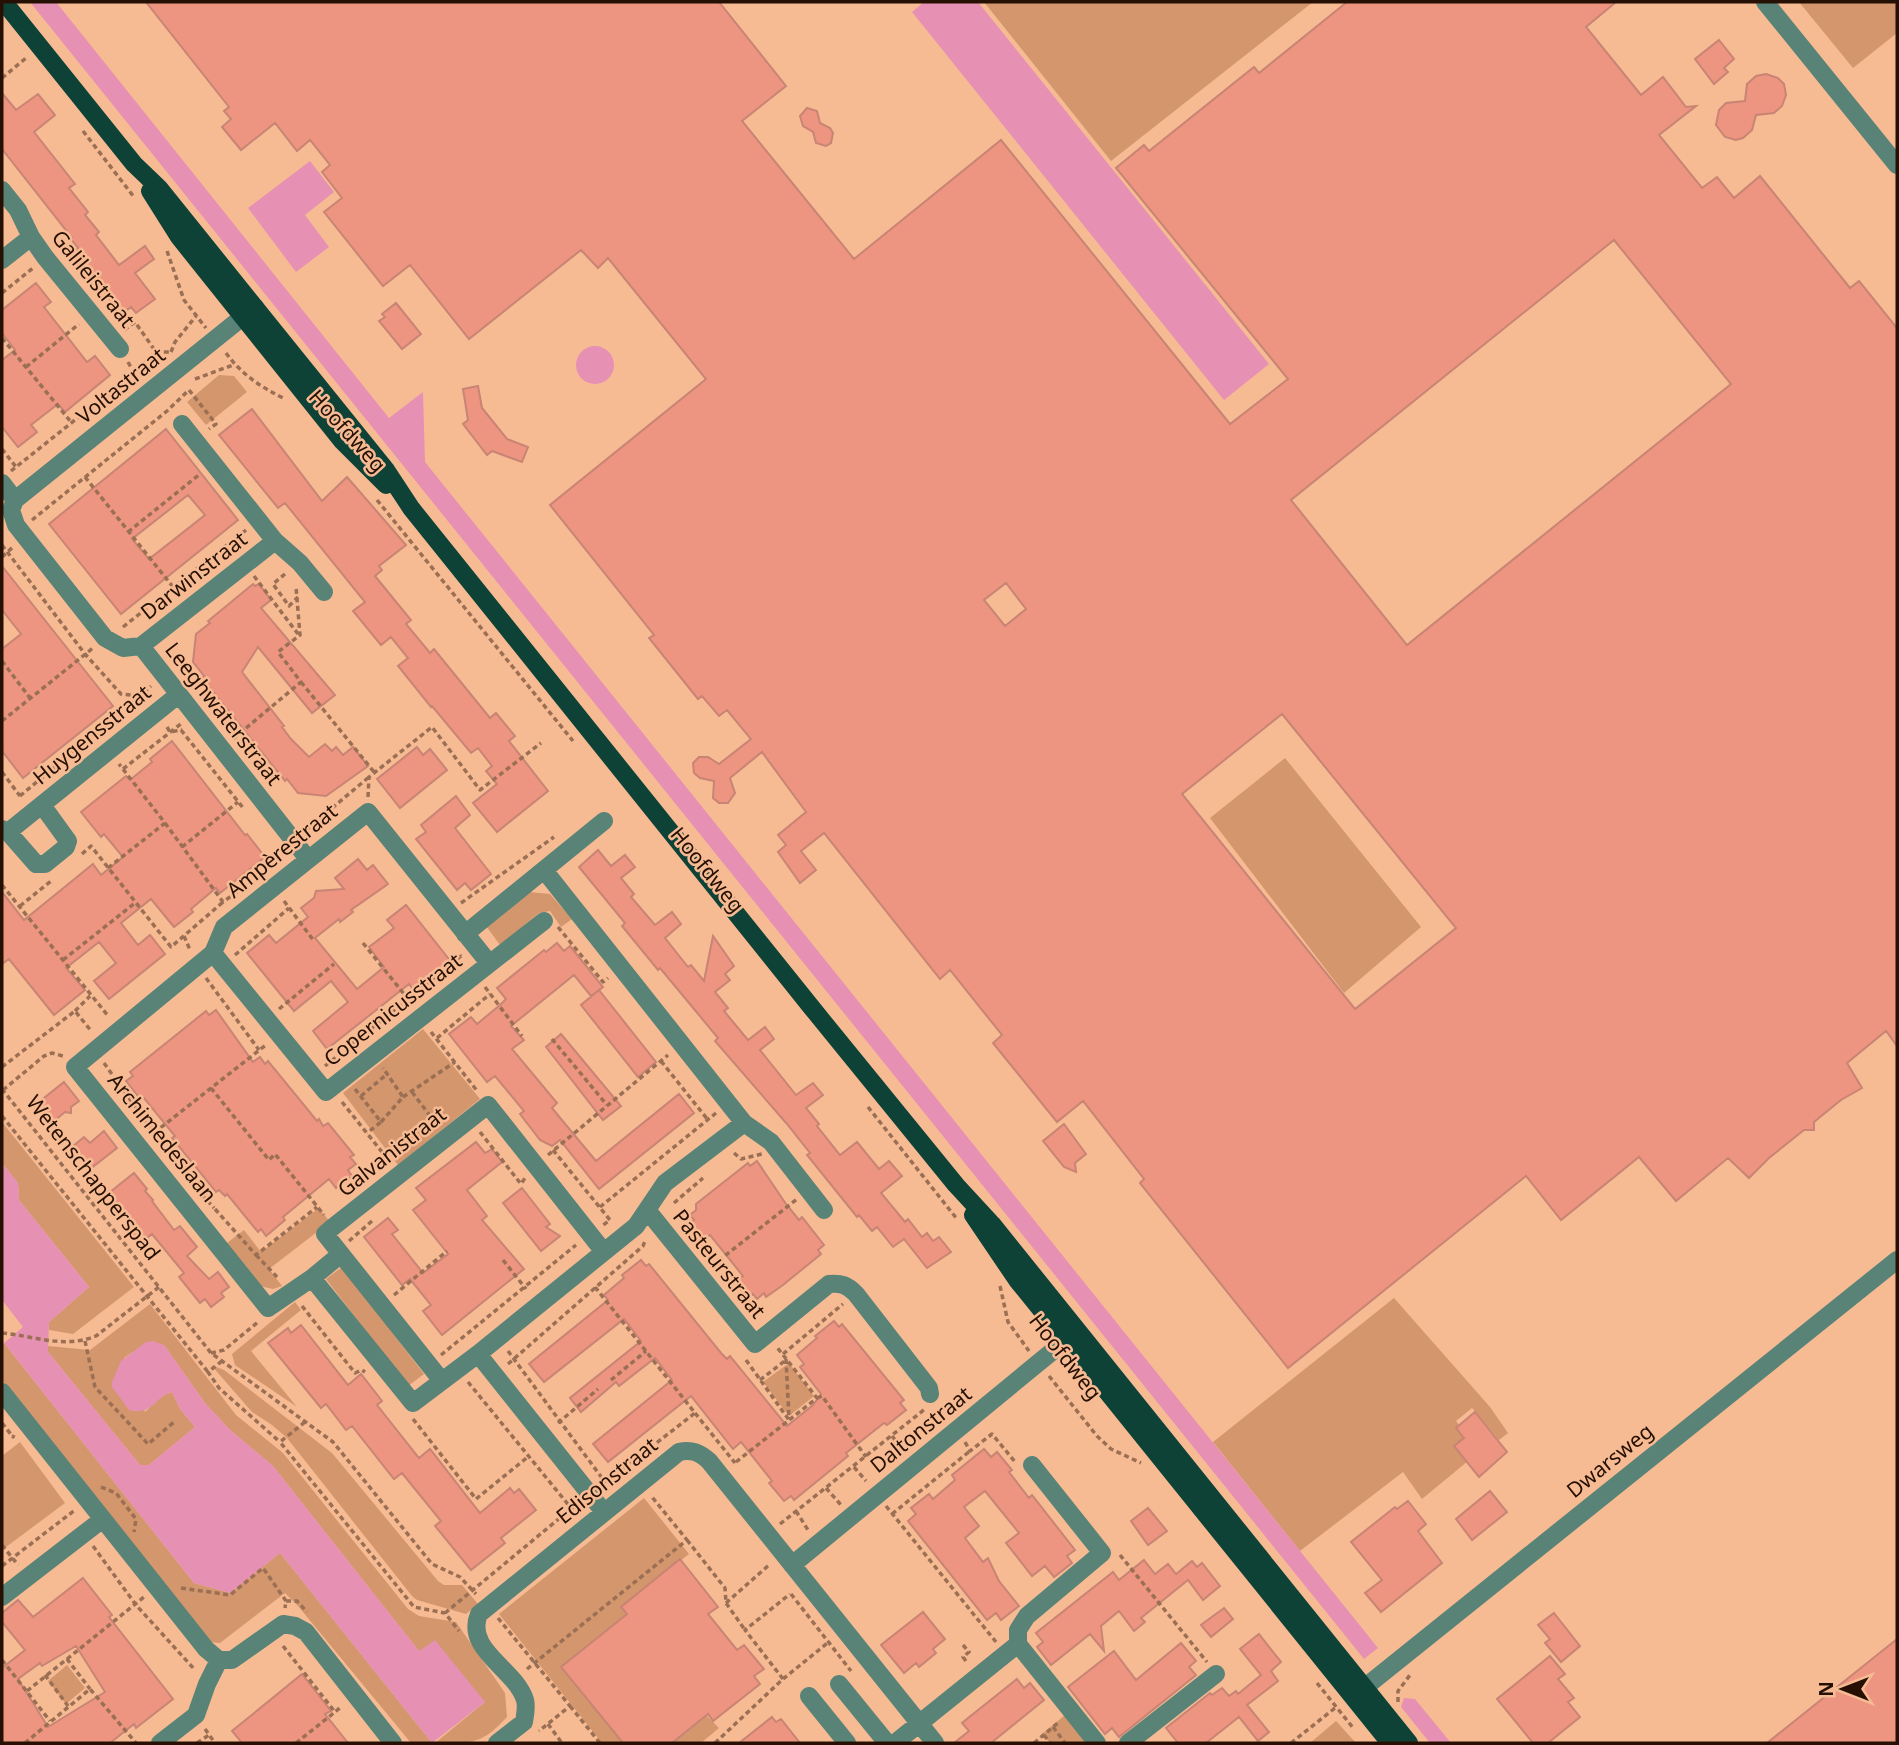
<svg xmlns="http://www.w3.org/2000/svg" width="1899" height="1745" font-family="'Noto Sans',sans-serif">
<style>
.green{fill:#d3966d}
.water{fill:#e690b3}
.building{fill:#ed9580;stroke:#c88474;stroke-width:2;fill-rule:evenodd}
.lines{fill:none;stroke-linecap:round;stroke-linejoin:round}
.path{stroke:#9a6f54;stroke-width:3.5;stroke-dasharray:5 3.5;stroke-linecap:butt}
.minor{stroke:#598377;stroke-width:18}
.major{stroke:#0f4236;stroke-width:18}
.labels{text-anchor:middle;stroke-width:5;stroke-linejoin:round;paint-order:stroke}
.street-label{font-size:21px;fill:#251003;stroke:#f7bb94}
</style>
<rect width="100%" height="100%" fill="#f7bb94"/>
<path class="green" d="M984,2H1313L1111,161Z
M1799,2H1897V33L1853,68Z
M219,375L234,376L247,392L206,425L187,402Z
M1285,758L1421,927L1344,993L1210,818Z
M529,892L550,894L572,919L561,927L550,911L539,913L500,945L486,926Z
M423,1029L480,1099L398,1165L343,1093Z
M2,1122L134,1287L73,1334L49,1330V1322L89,1287L19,1200L18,1183L2,1163Z
M319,1208L330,1222L269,1269L282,1286L273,1289L260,1286L227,1243L244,1230L261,1252Z
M342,1267L424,1374L408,1386L326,1279Z
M1394,1298L1490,1407L1508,1433L1499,1440L1472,1408L1456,1421L1467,1435L1457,1444L1468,1461L1422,1499L1403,1472L1300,1551L1213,1442Z
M295,1302L301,1310L251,1351L297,1407L235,1365L232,1354Z
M150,1304L236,1415L283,1453L408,1609L419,1616L456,1622L505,1693L507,1717C481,1745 473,1743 435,1743L485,1702L419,1651L273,1466L230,1430L205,1403L164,1345L131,1353L124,1358L145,1412L162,1396L172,1392L180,1409L195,1427L149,1465H140L48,1352V1346L90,1350Z
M4,1343L194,1583L230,1593L280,1553L432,1743H411L298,1606L285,1593L220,1643L208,1642L2,1380V1344Z
M789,1363L814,1396L789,1416L763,1382Z
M211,1365L224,1370L332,1453L438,1581L444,1585H462L478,1604L466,1614L417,1600L412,1596L287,1438L272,1425L252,1412Z
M20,1442L65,1503L2,1550V1456Z
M644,1498L689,1554L622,1607L628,1615L563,1666L623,1743H602L499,1614Z
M67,1665L85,1688L66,1704L48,1681Z
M706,1715L719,1728L701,1743H669Z
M1065,1715L1088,1743H1050L1042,1734Z
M1336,1721L1356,1743H1310Z"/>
<path class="water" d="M30,2H56L389,418L423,392L425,462L1378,1648L1364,1659Z
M924,2H978L1269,364L1224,400L912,12Z
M310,161L334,192L305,215L329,247L296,272L248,208Z
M576 365a19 19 0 1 1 38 0a19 19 0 1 1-38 0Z
M2,1163L18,1183L19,1200L89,1287L49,1322L48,1352L140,1465H149L195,1427L180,1409L172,1392C153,1398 153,1416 129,1410L112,1387V1382L121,1361L146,1342L153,1341L164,1345L205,1403L230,1430L273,1466L419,1651L435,1640L485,1702L432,1743L280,1553L230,1593L194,1583L4,1343L23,1327L2,1300Z
M1404,1698L1415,1699L1451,1743H1430L1401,1707Z"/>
<path class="building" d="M146,2H719L786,86L742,121L854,259L1001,140L1230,424L1288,379L1116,168L1144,145L1149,151L1254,67L1259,73L1347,2H1616L1586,27L1641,95L1663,77L1686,107L1696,106L1659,135L1702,188L1717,177L1734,198L1760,176L1850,288L1859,281L1897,328V1046L1886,1031L1847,1063L1862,1088L1841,1100L1814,1122V1130H1804L1769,1158L1749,1178L1728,1158L1676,1201L1639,1157L1561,1220L1526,1176L1288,1368L1140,1183L1144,1179L1083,1101L1057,1122L993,1043L1002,1035L950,970L940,979L824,833L801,851L816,870L800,883L778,852L786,845L778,835L806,812L762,752L730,778L735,793L728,803H719L713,798L714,781L700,778L694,773L693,763L699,757H708L719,764L751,739L727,710L719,716L702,696L698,699L649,638L654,635L550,505L706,379L608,258L598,268L581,250L469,339L410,265L383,286L324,212L342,198L322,172L330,165L310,140L297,151L275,123L241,150L222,127L231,119L224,111L229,107ZM1614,240L1731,384L1407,645L1291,500ZM1006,583L1026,609L1005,626L984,600ZM1282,714L1456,928L1355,1009L1182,794Z
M1719,40L1734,59L1724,68L1728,72L1714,84L1695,59Z
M1766,74L1778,78L1784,84L1786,95L1782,106L1774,113L1756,115L1752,130L1743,138L1736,140L1725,137L1716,125L1719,110L1726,103L1745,101L1747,84L1756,76Z
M2,93L16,110L38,94L55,115L34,132L75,184L69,188L88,212L85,215L99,232L96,235L119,265L145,246L154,259L135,273L155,299L136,313L131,307L122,314L73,252L78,248L71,239L72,238L2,149Z
M807,108L817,111L820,123L830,128L833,133L831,143L826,146L816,143L813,132L803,126L800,116Z
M36,283L51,302L44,307L87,362L95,356L110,375L65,412L58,404L31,425L37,432L18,447L2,427V360L15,350L2,333V310Z
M396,303L421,334L402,349L379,321L385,317L382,314Z
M478,386L482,408L507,439L528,447L522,462L492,451L487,455L463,424L468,420L463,389Z
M252,409L322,501L347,477L406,545L379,566L382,570L375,576L411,620L406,624L430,653L434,649L490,718L496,713L515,736L509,741L548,791L497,832L473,803L497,784L486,771L492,766L478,748L471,753L432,706L431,707L398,666L408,658L391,637L381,645L353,611L365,602L285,503L278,508L219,435Z
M166,429L238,520L121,614L49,524ZM188,495L205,515L149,559L132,539Z
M2,566L113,706L23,778L2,751V649L21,634L2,610Z
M253,584L255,586L259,584L271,600L261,608L335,695L312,713L258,647L242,672L284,726L282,727L291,739L309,757L325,744L332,751L336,747L343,755L353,747L368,766L326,796L298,793L287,779L285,781L202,678L204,676L193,662L196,634L210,623L208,621Z
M172,741L245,835L247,834L265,857L220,893L216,888L191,909L193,912L174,927L151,899L121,923L138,945L150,935L165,954L109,999L94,981L116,963L99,942L66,968L85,990L54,1015L9,959L2,964V892L24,920L93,864L101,875L123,857L104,834L101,837L81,812L126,776L130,780L152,762L150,759Z
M417,747L423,755L430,749L447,770L400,808L377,779Z
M456,796L470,815L455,828L491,874L471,890L465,883L457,890L416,839L426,832L421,825Z
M598,850L611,866L625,855L635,867L621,878L634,894L631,897L655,925L672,912L681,924L665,938L688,967L691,965L704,981L713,936L734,966L725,974L730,980L715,992L728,1008L724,1011L748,1040L765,1027L774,1039L760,1050L796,1095L813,1083L823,1095L806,1108L819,1124L817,1126L840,1155L857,1142L879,1169L889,1161L902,1176L881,1193L905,1222L908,1219L922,1237L927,1233L933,1241L939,1237L951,1252L927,1268L904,1239L893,1247L877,1227L872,1231L859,1215L857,1217L807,1155L810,1153L787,1124L715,1041L718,1038L694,1009L660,968L658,970L622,926L625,923L579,867Z
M358,859L367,870L373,865L388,884L351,910L353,912L340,922L339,919L315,938L357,989L384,967L369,947L394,928L387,920L406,905L452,963L415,992L409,984L327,1049L313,1031L348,1002L331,981L294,1011L247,953L269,935L276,943L308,917L301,908L314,898L316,891L344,889L335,878Z
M557,943L564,951L570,946L603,987L591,996L574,975L511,1026L524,1040L512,1049L557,1103L552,1108L561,1119L596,1161L679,1094L694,1113L599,1189L560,1140L552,1146L540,1140L520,1114L524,1111L495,1076L487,1082L449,1034L471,1017L477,1024L500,1005L506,999L497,988L544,950L546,952Z
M599,990L656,1062L638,1077L581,1005Z
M216,1010L253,1062L260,1057L265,1064L268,1061L317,1121L319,1119L323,1126L328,1123L354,1155L350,1157L356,1164L348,1170L352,1176L336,1188L329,1179L283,1217L285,1220L266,1236L261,1229L258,1232L227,1194L225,1196L219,1190L216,1192L172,1138L175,1136L144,1098L141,1100L126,1081L133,1076L130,1072L206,1011L209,1015Z
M561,1034L621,1106L603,1120L546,1047Z
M64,1082L79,1101L71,1107V1113L65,1112L54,1121L39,1102Z
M1064,1124L1086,1154L1075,1163L1076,1172L1064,1167L1043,1141Z
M104,1131L117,1148L90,1169L72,1147L84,1137L90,1143Z
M476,1142L485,1153L492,1149L502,1162L467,1190L487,1216L482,1220L524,1269L442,1335L423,1311L431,1305L410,1279L402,1285L364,1237L388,1218L398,1230L392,1234L423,1273L448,1254L413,1210L426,1200L416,1188Z
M757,1161L786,1204L799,1220L802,1217L824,1245L818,1250L821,1254L783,1285L766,1297L764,1293L757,1299L753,1294L748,1298L735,1282L743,1276L710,1235L702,1241L689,1224L694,1220L690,1215L696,1210V1204L748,1163L750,1166Z
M134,1173L147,1189L145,1191L153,1200L152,1201L174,1230L180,1226L197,1247L187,1256L209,1279L218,1272L229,1287L221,1293L224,1297L211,1307L205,1299L200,1303L179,1277L184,1273L152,1234L140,1244L127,1228L133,1223L109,1193Z
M522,1188L550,1224L546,1227L560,1236L541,1251L503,1203Z
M641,1260L646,1266L649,1264L721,1353L727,1359L730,1356L787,1426L813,1405L821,1394L800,1367L804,1364L797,1355L817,1338L815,1336L834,1321L839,1327L842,1324L904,1400L900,1403L906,1410L887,1425L884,1423L846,1453L848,1456L794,1500L791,1496L784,1501L769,1483L772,1481L741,1442L733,1449L691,1396L608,1462L593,1444L672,1380L655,1358L619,1386L616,1382L581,1412L570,1398L641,1341L624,1319L544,1382L529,1364L608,1300L604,1295L624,1278L622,1275Z
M301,1325L348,1385L361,1374L382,1401L377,1405L419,1458L430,1449L480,1513L510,1488L514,1493L519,1489L536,1510L501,1538L505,1543L471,1570L435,1526L441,1521L402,1473L394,1479L352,1426L346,1430L326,1404L321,1408L268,1343L288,1328L291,1333Z
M1475,1412L1507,1452L1479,1477L1454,1446L1464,1438L1456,1428Z
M984,1449L991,1457L997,1452L1012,1470L1009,1472L1029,1498L1032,1495L1075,1550L1067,1556L1072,1563L1054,1577L1045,1566L1032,1576L1006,1543L1019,1533L985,1491L964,1507L979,1526L965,1538L983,1562L988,1558L999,1581L1019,1606L1001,1620L996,1613L987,1620L908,1521L916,1514L911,1508L929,1494L933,1499L955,1480L952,1475Z
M1490,1491L1507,1512L1472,1540L1456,1519Z
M1408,1501L1426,1524L1418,1531L1442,1563L1381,1612L1365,1593L1382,1580L1351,1542L1395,1507L1397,1509Z
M1148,1508L1167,1531L1148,1545L1131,1521Z
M680,1559L718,1607L708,1614L737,1650L744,1645L764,1669L754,1676L760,1684L713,1721L708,1714L672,1743H623L561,1667L627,1614L621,1607Z
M1144,1560L1155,1574L1168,1564L1176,1574L1192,1561L1197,1567L1202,1563L1220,1586L1203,1600L1188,1580L1141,1618L1145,1622L1134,1631L1119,1611L1101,1626L1104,1651L1090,1634L1051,1665L1037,1647L1043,1642L1036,1633L1113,1572L1119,1580Z
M83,1578L112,1615L109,1617L173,1699L136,1728L134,1724L110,1743H2V1668L25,1650L2,1622V1613L18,1600L33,1617ZM76,1646L105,1692L48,1727L18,1679L40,1663L42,1666Z
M1224,1608L1233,1619L1211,1637L1201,1625Z
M923,1612L945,1639L933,1649L936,1653L919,1667L916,1663L904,1673L881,1645Z
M1554,1613L1580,1646L1561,1662L1545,1643L1550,1639L1538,1625Z
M1259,1634L1281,1662L1271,1671L1278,1681L1247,1705L1269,1732L1258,1741L1239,1717L1206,1743H1178L1166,1728L1210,1693L1212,1695L1222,1688L1229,1696L1236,1691L1238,1694L1261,1675L1240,1649Z
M1897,1639V1743H1767Z
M1181,1643L1196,1661L1189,1667L1196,1675L1119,1737L1112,1728L1105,1734L1068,1687L1114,1651L1136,1680Z
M1550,1656L1565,1674L1558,1679L1574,1698L1568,1702L1580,1717L1548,1743H1533L1497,1699Z
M302,1674L331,1711L325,1714L348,1743H242L232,1731Z
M1017,1679L1024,1688L1030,1683L1044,1700L991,1743H954L969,1731L962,1723Z
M772,1717L776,1722L781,1719L800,1743H739Z"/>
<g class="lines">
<path class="path" d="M2,78L26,58
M83,131L134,197
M167,251L184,300L206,328
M2,293L33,268
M124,330L135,322L156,352
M2,338L71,422
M171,352L175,342L196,316
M226,353C242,375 261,387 285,399
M128,362L138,380
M26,367L79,324
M195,379L233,365
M189,390L216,424L209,429
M2,449L16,467
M11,471L134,373L156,352H171
M85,477L173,587
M377,500L573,741
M32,520L167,411L189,390
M128,532L200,474
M2,545L85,654L121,694L139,696L143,700
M2,557L13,547
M285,574L273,584L289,606L298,597
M254,576L298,634
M123,627L246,530
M2,661L30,698
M301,682L374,772
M2,721L93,648
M167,727L170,732L181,730L244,809
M233,739L301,682L278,652L300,635L296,587
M123,769L182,723
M2,772L20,796
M20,796L151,686
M368,797L369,777L432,727L480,790L541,743
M165,823L223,902L241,889
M306,830L369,777
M182,847L238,802
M82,854L91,846L171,947L223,902
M108,868L165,823L119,764
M2,885L109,1017
M284,901L314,941
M461,903L554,837
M20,906L51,881
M558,927L603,982L608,978
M184,936L190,950
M363,943L408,999
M235,955L289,908
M63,960L135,903
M206,978L259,1050
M485,987L522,1036
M279,1009L334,964
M75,1011L90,996
M431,1032L478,1092
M437,1038L490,994
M552,1039L607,1105
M661,1061L708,1120
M104,1063L154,1133
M325,1066L461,956L463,959
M2,1067L75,1011L92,1032
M211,1088L269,1160L275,1154L324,1215
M2,1089L211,1353L333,1442L432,1564L460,1577L476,1594
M355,1089L381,1122L367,1133
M3,1090L44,1056L52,1053L63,1056
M412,1092L437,1125
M361,1096L387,1074
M403,1097L455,1062
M342,1102L390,1162
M868,1107L957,1219
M2,1116L208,1372
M381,1122L403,1097L383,1068
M480,1132L521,1184L525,1178
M154,1133L267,1044
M553,1150L610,1220L602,1226
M734,1153L741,1159L762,1154
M548,1155L668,1055
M196,1188L214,1208
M674,1203L703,1178
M600,1207L716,1113
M215,1209L256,1255L317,1207
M349,1241L372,1221
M256,1255L279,1279
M503,1260L526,1289
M712,1266L797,1199
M723,1274L751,1302L757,1316
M1000,1286L1008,1322L1029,1351
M595,1287L695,1413L628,1465
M394,1295L447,1251
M302,1306L355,1373L362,1370L365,1372
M2,1333C35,1336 64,1349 96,1336L159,1287
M85,1341L95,1387L148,1444L174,1422
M508,1351L605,1482
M211,1353L224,1350L258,1322
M783,1354L843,1304
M441,1355L576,1245
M786,1359L789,1418
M746,1360L789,1420
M222,1361L208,1372L219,1388L280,1442
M508,1364L643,1246L645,1241
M1049,1376L1097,1436L1111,1449L1141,1463
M611,1380L646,1351
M760,1380L786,1360
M468,1382L571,1508
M817,1398L822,1396L866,1457
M695,1413L735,1463
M413,1419L476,1499L529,1456
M305,1422L280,1442L414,1607L445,1613L459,1631
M2,1423L13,1437L14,1435
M558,1423L598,1389
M892,1436L904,1451
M965,1442L970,1451L992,1434L1016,1463
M736,1462L817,1398L776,1346
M854,1467L866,1481
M603,1483L628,1465L632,1471
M101,1487L116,1493L136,1519L134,1532
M826,1488L841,1505
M886,1506L996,1642
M796,1511L808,1530
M892,1514L970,1451
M780,1524L925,1409
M687,1540L725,1588L726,1603L745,1630
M2,1545L18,1565
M93,1546L136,1605L195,1670
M1120,1555L1207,1662
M2,1566L75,1510
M181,1588L230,1595L263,1568L286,1601L285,1608
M791,1594L851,1671
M286,1601H297L307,1612
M726,1603L769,1565
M445,1613L578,1503
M498,1618L570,1706L539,1731
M963,1645L969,1652L963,1657L968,1664
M283,1646L335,1712L342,1706
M67,1659L144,1597
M2,1660L50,1721
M527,1669L687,1540L652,1497
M45,1675L68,1706
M783,1679L745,1630L790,1594
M1317,1683L1354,1729
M27,1691L67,1659L90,1689
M1398,1702V1691L1410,1675
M570,1706L600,1743
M548,1724L562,1743
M1053,1727L1065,1743
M205,1729L215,1743
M1044,1735L1050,1743
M25,1743L90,1689L136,1743
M197,1743L209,1735
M296,1743L335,1712
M715,1743L783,1679L830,1641
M1034,1743L1059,1722
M1291,1743L1335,1708"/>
<path class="minor" d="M1765,2L1897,165
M2,190L18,210L31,237L45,257L120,349
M2,260L31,237
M182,424L275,541L300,563L324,592
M2,483L15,500L11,510L16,525L105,638L123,648L141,646L308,859
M15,500L255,307
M141,646L275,541
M2,829L8,832L178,695
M8,832L36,864H45L66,847L68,841L42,805
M544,870L744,1123L771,1142L824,1210
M465,934L604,821
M213,953L326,1092L544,921
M647,1210L755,1344L829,1284C842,1283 847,1285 856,1294L929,1388L930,1394
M341,1254L312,1278L268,1308L75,1067L213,953L224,927L368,812L489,963
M312,1278L413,1403L478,1354L604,1512
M478,1354L636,1226L665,1183L744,1123
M442,1381L325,1234L333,1227L488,1105L604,1252
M2,1392L206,1649L219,1660H232L283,1624L295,1626L306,1632L393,1743
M1032,1465L1102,1553L1027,1616L1018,1630V1644L1097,1743
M792,1565L1076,1332
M2,1597L103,1519
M839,1684L887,1743
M809,1696L847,1743
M1354,1696L1897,1260
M160,1743L196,1715L207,1684L219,1660
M497,1743L524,1722C525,1715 527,1707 525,1700C516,1669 464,1650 479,1614L679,1452C691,1449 699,1452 709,1461L935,1743
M895,1743L1018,1644
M1128,1743L1216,1674"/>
<path class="major" d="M4,2L134,164L159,188L386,470L411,508L812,1008L956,1185L992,1224L1409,1743
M150,191L179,237L342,441L386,485
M973,1215L1017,1280L1390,1743"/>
</g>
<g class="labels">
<g class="street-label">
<text transform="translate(93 279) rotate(51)" y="7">Galileistraat</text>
<text transform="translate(121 386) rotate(-39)" y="7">Voltastraat</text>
<text transform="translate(347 431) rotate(48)" y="7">Hoofdweg</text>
<text transform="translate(194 576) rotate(-38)" y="7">Darwinstraat</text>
<text transform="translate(223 714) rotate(52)" y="7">Leeghwaterstraat</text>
<text transform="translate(92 735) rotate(-39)" y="7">Huygensstraat</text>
<text transform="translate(282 851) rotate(-39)" y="7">Ampèrestraat</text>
<text transform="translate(707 870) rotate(51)" y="7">Hoofdweg</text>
<text transform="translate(393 1010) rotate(-38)" y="7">Copernicusstraat</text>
<text transform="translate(162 1138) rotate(51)" y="7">Archimedeslaan</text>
<text transform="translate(392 1152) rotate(-38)" y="7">Galvanistraat</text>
<text transform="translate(93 1178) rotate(52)" y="7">Wetenschapperspad</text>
<text transform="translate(719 1264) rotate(51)" y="7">Pasteurstraat</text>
<text transform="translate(1065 1357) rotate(52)" y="7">Hoofdweg</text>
<text transform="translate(921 1430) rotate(-39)" y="7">Daltonstraat</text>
<text transform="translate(1610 1461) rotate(-39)" y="7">Dwarsweg</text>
<text transform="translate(607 1481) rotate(-39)" y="7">Edisonstraat</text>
</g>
</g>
<rect width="1899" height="1745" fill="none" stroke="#251003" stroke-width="7"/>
<g transform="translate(1843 1689) rotate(270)" stroke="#f7bb94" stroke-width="5" paint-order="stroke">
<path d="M0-5L12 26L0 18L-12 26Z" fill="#251003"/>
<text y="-10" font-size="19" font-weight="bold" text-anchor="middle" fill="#251003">N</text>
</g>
</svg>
